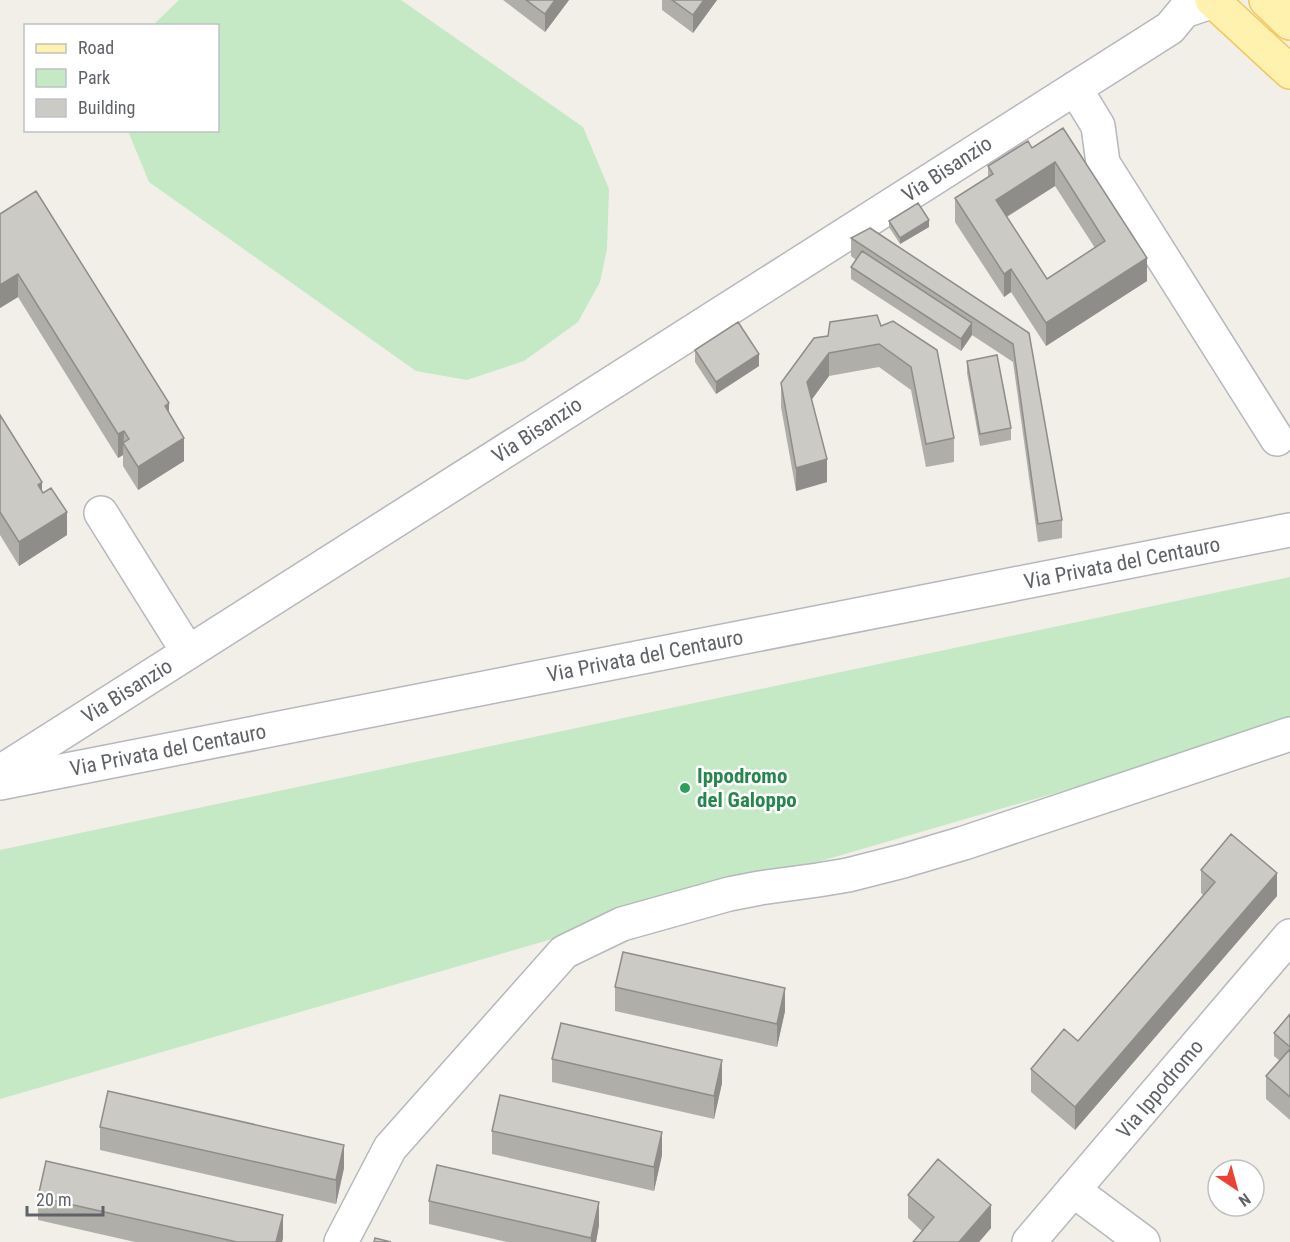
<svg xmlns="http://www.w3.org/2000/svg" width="1290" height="1242" font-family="'Roboto Condensed',sans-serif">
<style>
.green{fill:#c5e8c5}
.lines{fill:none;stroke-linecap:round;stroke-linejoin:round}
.minor-casing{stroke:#b5b8bc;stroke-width:36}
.major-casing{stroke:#f2c960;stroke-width:36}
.minor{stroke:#fff;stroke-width:33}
.major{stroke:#fff2af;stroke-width:33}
.wall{fill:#afaea9;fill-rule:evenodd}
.shaded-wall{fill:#8f8d8a}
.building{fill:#cccac5;stroke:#8f8d8a;stroke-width:1.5;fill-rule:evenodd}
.leisure-dot{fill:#2e9e5b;stroke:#fff;stroke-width:2}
.labels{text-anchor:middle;stroke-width:5;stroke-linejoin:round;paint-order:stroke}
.street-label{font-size:21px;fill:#5f6368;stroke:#fff}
.leisure-label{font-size:21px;font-weight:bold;fill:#27864d;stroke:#fff;text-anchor:start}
</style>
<rect width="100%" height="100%" fill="#f1efe8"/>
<path class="green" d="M179,0H401L583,127L609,189L607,249L600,282L578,322L524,361L467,380L416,371L149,182L128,131L218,130V26L153,25Z
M1290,577V725L0,1099V850Z"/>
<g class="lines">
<defs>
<path id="minor" d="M1075,88L1098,126L1103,163L1277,439
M101,513L188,652
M0,772L1170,28L1184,11L1214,1
M0,783L1290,530
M1073,1190L1143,1242
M341,1242L390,1148L564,952L622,924L729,894L760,888L818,880L848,875L903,861L964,843L1290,734
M1029,1242L1290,936"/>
<path id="major" d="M1212,0L1290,72
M1266,0L1290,23"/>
</defs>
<use href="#minor" class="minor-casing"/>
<use href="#major" class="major-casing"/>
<use href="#minor" class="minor"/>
<use href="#major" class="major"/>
</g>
<path class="wall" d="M503,0H569L545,32Z
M662,0H717L693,33L662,10Z
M1063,128L1147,281L1046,346L1011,292L1004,297L955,222V198L988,177V166L1032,148ZM1055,186L1095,248L1047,279L1007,217Z
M0,214L169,412L184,461L138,490L123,466V455L118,458L18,297L0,308Z
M889,221L929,227L900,244L889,227Z
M851,238L1029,333L1062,520V538L1038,542L1013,362L972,335L961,351L851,279V267L856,260L851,256Z
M881,326L937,350L954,438V462L926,467L911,390L879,367L829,376L812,399L827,482L796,491L781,407V383L814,338Z
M695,350L759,366L716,394L695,362Z
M967,361L1011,428V440L980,446L967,373Z
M0,415L67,535L19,566L0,535Z
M1201,870L1277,896L1075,1130L1031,1092V1069L1078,1041L1203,895L1201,893Z
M615,987L785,1011L777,1047L615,1011Z
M1290,1014V1120L1266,1099V1076L1280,1061L1274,1056V1033Z
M552,1059L722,1083L714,1119L552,1082Z
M100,1127L344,1168L336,1204L100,1150Z
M492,1131L662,1155L654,1191L492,1154Z
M908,1195L991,1228L979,1242H913L922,1231L908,1218Z
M38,1197L283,1238L282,1242H135L38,1220Z
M429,1201L599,1225L596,1242H507L429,1224Z"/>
<path class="shaded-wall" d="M555,0H569L545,32V14Z
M704,0H717L693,33V15Z
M1055,162V186L996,223V200Z
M929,220V227L900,244V238Z
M1147,258V281L1046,346V323Z
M1011,269V292L1004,297V274Z
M18,274V297L0,308V285Z
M972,323V335L961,351V339Z
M829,353V376L807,406V382Z
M759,354V366L716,394V382Z
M169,403V426L165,406Z
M124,431L123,455L118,458V434Z
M184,438V461L138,490V467Z
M827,459V482L796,491V468Z
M42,482V505L38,485Z
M67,512V535L19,566V542Z
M1277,873V896L1075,1130V1107Z
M785,988V1011L777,1047V1024Z
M722,1060V1083L714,1119V1096Z
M662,1132V1155L654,1191V1167Z
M344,1145V1168L336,1204V1180Z
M599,1202V1225L596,1242H591V1238Z
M991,1205V1228L979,1242H959Z
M283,1215V1238L282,1242H276Z"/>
<path class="building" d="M526,0H555L545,14Z
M672,0H704L693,15Z
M1063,128L1147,258L1046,323L1011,269L1004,274L955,198L993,174L988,166L1028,141L1032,148ZM1055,162L1105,241L1047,279L996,200Z
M36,191L169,403L165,406L184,438L138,467L123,443L129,439L124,431L118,434L18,274L0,285V214Z
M918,203L929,220L900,238L889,221Z
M870,228L1029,333L1062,520L1038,524L1013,344L851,238Z
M862,251L972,323L961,339L851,267Z
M877,315L881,326L893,321L937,350L954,438L926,444L911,367L879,344L829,353L807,382L827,459L796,468L781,383L814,338L828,336L830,322Z
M738,322L759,354L716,382L695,350Z
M997,355L1011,428L980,434L967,361Z
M0,415L42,482L38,485L43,493L51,488L67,512L19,542L0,512Z
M1231,834L1277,873L1075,1107L1031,1069L1064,1029L1078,1041L1215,882L1201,870Z
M623,952L785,988L777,1024L615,987Z
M1290,1014V1047L1274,1033Z
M561,1023L722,1060L714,1096L552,1059Z
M1290,1049V1097L1266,1076Z
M108,1091L344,1145L336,1180L100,1127Z
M500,1095L662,1132L654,1167L492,1131Z
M938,1159L991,1205L959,1242H913L934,1217L908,1195Z
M46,1161L283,1215L276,1242H237L38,1197Z
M437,1165L599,1202L591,1238L429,1201Z
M375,1238L391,1242H374Z"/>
<circle class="leisure-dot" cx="685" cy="788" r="6"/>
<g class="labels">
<g class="street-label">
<text transform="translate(947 169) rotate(-33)" y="7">Via Bisanzio</text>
<text transform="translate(537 430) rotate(-33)" y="7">Via Bisanzio</text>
<text transform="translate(1122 563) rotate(-11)" y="7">Via Privata del Centauro</text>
<text transform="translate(645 656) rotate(-11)" y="7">Via Privata del Centauro</text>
<text transform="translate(127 691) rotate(-32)" y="7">Via Bisanzio</text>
<text transform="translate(168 750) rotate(-11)" y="7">Via Privata del Centauro</text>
<text transform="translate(1160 1089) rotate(-50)" y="7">Via Ippodromo</text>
</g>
<g class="leisure-label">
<text x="697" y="783">Ippodromo<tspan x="697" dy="24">del Galoppo</tspan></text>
</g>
</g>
<rect x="24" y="24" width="195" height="108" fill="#ffffff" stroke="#bfc1c3" stroke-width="1.5"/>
<rect x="36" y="44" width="30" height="9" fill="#fff2af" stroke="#bfc1c3" stroke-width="1.5"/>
<text x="78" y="54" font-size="18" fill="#5f6368">Road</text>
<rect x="36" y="69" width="30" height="18" fill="#c5e8c5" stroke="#bfc1c3" stroke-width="1.5"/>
<text x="78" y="84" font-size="18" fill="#5f6368">Park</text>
<rect x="36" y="99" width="30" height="18" fill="#cccac5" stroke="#bfc1c3" stroke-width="1.5"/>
<text x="78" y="114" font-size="18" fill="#5f6368">Building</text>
<g transform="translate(1236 1188) rotate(144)"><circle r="28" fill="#ffffff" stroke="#bfc1c3" stroke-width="1.5"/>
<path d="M0-4.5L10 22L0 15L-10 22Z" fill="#ea4335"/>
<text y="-9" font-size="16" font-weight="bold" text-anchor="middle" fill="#5f6368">N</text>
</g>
<path d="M27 1206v9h76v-9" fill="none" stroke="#5f6368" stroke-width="3"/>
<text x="36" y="1206" font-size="18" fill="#5f6368" stroke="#ffffff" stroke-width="4.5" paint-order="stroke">20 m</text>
</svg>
